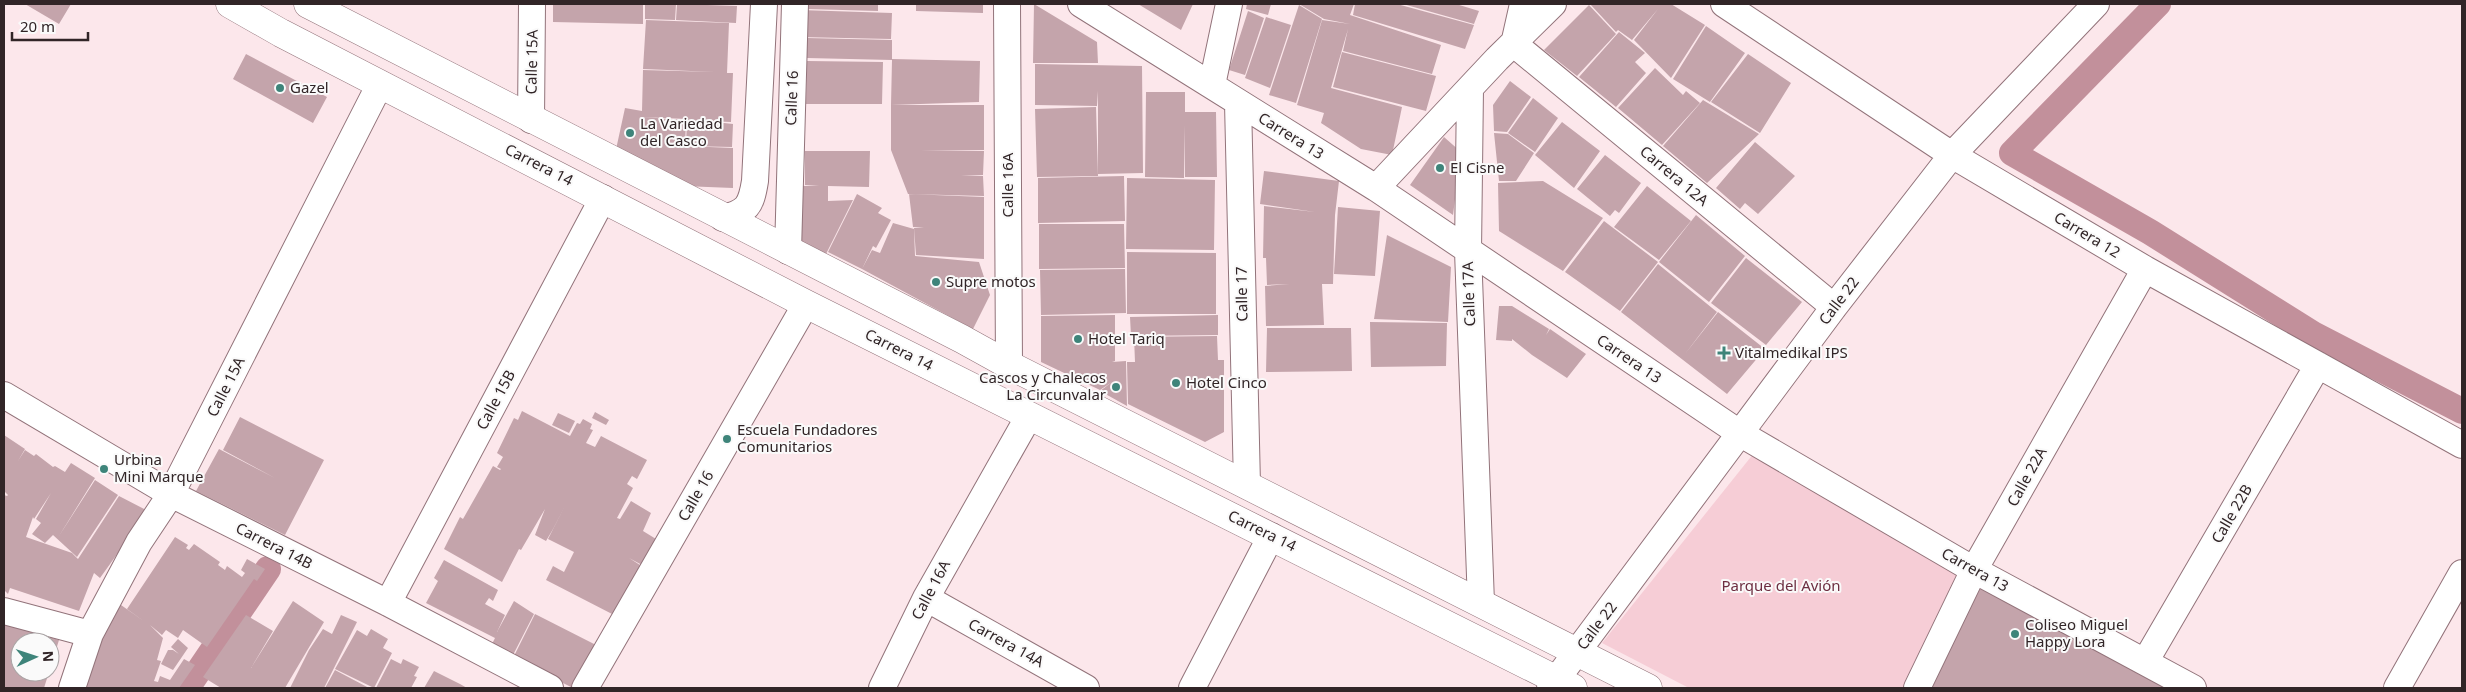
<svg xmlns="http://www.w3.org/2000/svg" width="2466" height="692" font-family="'Noto Sans',sans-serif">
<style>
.green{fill:#f6cdd6}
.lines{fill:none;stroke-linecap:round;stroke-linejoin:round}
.canal{stroke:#c2909b;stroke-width:26}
.building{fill:#c4a4ab}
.minor-casing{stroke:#92737a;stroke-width:28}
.major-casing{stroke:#92737a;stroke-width:29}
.minor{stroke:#fff;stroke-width:26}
.major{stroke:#fff;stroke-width:28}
.poi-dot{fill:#3e847a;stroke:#fafafa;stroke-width:2}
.labels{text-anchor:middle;stroke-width:4;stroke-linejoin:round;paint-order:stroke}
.street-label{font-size:15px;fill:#312527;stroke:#fafafa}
.poi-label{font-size:15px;fill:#312527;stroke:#fafafa;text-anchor:start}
.park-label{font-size:15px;fill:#6d2e41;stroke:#fafafa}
</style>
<rect width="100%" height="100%" fill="#fce7eb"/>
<path class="green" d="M1758,448L1959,576L1903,688H1689L1602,643Z"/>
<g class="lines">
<path class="canal" d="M2158,4L2012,153L2150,232L2313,334L2462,411
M187,688L268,569"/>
</g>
<path class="building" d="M25,4H71L59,24Z
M553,4H643V24L553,22Z
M645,4H676L675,20L645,19Z
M677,4L737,6L736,23L676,20Z
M807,4H878V11L807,9Z
M916,4H983V13L916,11Z
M1034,4L1097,42L1098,63H1033Z
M1138,4H1193L1181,30Z
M1247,4H1271L1268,15L1246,9Z
M1299,4H1354L1350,15L1441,45L1432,74L1343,51L1348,29L1331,88L1402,107L1392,155L1361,149L1321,123L1324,113L1297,105L1322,20L1350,24L1324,19Z
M1355,4H1397L1474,25L1465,49L1353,15Z
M1403,4H1456L1479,11L1474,24Z
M1590,4H1671L1705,25L1671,78L1634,40L1658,9L1632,40L1618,30L1616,32Z
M1299,5L1322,19L1296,103L1269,95Z
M1589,5L1616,34L1577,76L1544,50Z
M800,10L892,13L891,39L799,37Z
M1248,11L1264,18L1245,75L1229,70Z
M1266,17L1291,25L1270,88L1245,78Z
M646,20L729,23L727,73H733L731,122L706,121L733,124L732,147L686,146L687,119L641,117L686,120L685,146L733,148V188L683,186L615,154L625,108L642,111L643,70L715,72L643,69Z
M1706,26L1745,53L1710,102L1673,79Z
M1619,32L1645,53L1635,62L1646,73L1616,107L1579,77Z
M807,38L892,40V59L980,61L979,102L891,105L892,60L807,58Z
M1342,52L1436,76L1426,111L1333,87Z
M246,54L327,97L313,123L233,79Z
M1748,54L1791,83L1760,133L1711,102Z
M807,61L883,62L882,104H806Z
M1035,64L1142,66L1143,173L1098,174V91L1097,106L1035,105Z
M1655,68L1683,95L1686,91L1700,103L1662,145L1618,108Z
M1510,81L1531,97L1507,132L1494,131L1493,105Z
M1146,92H1185V112H1216L1217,177H1185L1184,125V178L1145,177Z
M1533,98L1558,118L1535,152L1508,133Z
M1703,100L1759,134L1707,183L1663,146Z
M891,105H984V150H921L984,151L983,175L961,176H983L984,196L908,194L891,150Z
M1096,107L1098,176L1037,177L1035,109Z
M1562,122L1600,151L1574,188L1535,155Z
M1494,133L1508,134L1534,153L1516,181H1499Z
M1444,137L1461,152L1453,215L1410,185Z
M1755,142L1795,176L1758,214L1745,203L1740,209L1716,188Z
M805,151H870L869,187L828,186V201L853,200L826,254L801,243L799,186H819L805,185Z
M1605,155L1641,183L1619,213L1615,210L1610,216L1577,189Z
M1264,171L1339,181L1335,215L1333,284H1322L1324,325L1266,326L1265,286L1290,284L1267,285L1266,258H1263L1264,206L1315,212L1260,204Z
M1124,176L1125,221L1038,223V178Z
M1127,178L1215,180L1214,250L1126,249Z
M1543,181L1603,218L1563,271L1499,231L1498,183Z
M1647,186L1691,221L1659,260L1614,227Z
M857,194L882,208L878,213L891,220L876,248L873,246L862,269L828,252Z
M909,194L984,197V259L916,255L914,228L924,227H913Z
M1338,207L1380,211L1375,276L1334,274Z
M1696,215L1745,256L1709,302L1659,262Z
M1604,221L1658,262L1620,311L1565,272Z
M893,223L914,229L915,256L979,262L990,295L973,329L862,269L872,250L880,253Z
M1039,224H1124L1125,268L1039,269Z
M1387,235L1451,267L1448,322L1374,319Z
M1127,252L1216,253V314H1127Z
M1746,258L1802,302L1766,345L1711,303Z
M1658,264L1717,312L1685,354L1718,312L1765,349L1727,394L1621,312Z
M1125,269L1126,313L1041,315L1040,270Z
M1499,306H1512L1549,329L1546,335L1550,329L1586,354L1567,378L1532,355L1512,339V341L1496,340Z
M1115,315V361L1112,362L1126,361L1127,406L1100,391L1112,382L1100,390L1041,362V316Z
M1218,315V335L1131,336L1130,317Z
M1370,322L1447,323L1446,366L1371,367Z
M1267,328H1351L1352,371L1266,372Z
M1217,336L1218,360H1224V432L1205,442L1128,404L1127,362H1135L1134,337Z
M522,411L570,436L577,423L580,424L583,419L592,424L590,429L593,430L586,443L595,447L601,436L647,460L637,479L632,476L627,484L633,488L617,518L620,519L631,501L651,513L643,531L656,539L642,565L629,558L640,565L614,615L546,580L553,566L564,572L574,552L548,539L566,504L553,529L543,524L553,529L546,541L535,535L545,509L521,550L519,549L502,582L444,549L460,517L463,519L493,466L500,470L501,469L497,467L503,457L497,453L514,418L518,420Z
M595,412L609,420L606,425L592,418Z
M558,413L575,421L569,433L552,425Z
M240,417L324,460L285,535L196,491L219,449L275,478L223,450Z
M4,435L25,449L18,461L25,450L34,456L36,454L53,467L55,466L65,472L71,463L95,478L59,536L95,480L118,495L77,557L53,535L45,543L32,534L41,523L36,519L51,493L34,519L33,517L26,537L72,553L78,559L119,496L148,511L100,578L94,573L79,611L10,588L8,594L4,590V495L7,496L8,495L4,491Z
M175,537L188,545L186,548L189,550L194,544L220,562L218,565L225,570L227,566L242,577L245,573L241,570L247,559L265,569L257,581L254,579L207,647L183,630L178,638L166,630L162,635L150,625L163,638L157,660L161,661L154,681L158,682L160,676L170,680L184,659L195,665L179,688H84L97,647L110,619L121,605L145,622L127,609Z
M444,560L498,590L493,601L489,598L485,604L505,615L497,632L514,601L534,614L512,657L491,646L495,638L426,603L438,581L434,578Z
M1978,580L2182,688H1921Z
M293,601L324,622L285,688H221L203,677L246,615L273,631L251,668Z
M535,614L596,645L573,688L513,658Z
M341,615L357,622L324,688H290L309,650L323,629L332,634Z
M4,623L59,640L50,669V642H20V672H49L44,688H4Z
M371,629L388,639L383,648L392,653L374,688L335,669L357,630L367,636Z
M178,639L188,648L173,670L161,664L168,650H173L179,654L171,647Z
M391,659L401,664L403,659L419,667L414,676L417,677L411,688H376Z
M335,670L369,688H325Z
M434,671L460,684L467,688H424Z"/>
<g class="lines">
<defs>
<path id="minor" d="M1007,4L1009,365
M1081,4L1376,188L1741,434L1974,570L2193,688
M1724,4L1952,155L2145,269L2462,445
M1514,44L1834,307
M1514,44L1523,4
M1212,85L1229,4
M1470,88L1468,251L1481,603
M1238,103L1247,485
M531,120L532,4
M1376,188L1497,59L1553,4
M723,218C747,212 751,206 755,181L764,4
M788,251L795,4
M4,395L171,494L388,603L550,688
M926,598L1086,688
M388,603L603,198
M4,611L90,634
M2145,662L2318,365
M72,688L90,634L139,542L171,494L380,84
M585,688L806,304
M882,688L926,598L1029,416
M1192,688L1271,536
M1550,688L1834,307L1952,155L2096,4
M1917,688L1974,570L2145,269
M2397,688L2462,573"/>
<path id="major" d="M230,4L281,33L806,304L1573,688
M308,4L962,339L1009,365L1648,688"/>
</defs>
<use href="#minor" class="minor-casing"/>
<use href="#major" class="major-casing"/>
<use href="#minor" class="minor"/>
<use href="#major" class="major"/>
</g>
<g class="poi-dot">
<circle cx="280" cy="88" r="5"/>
<circle cx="630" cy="133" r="5"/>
<circle cx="1440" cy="168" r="5"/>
<circle cx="936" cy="282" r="5"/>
<circle cx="1078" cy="339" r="5"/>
<path d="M1721.5 345.5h5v5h5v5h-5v5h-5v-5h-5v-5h5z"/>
<circle cx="1176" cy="383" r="5"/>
<circle cx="1116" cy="387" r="5"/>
<circle cx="727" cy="439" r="5"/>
<circle cx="104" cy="469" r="5"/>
<circle cx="2015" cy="634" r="5"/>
</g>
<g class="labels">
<g class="street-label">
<text transform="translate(532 62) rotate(-89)" y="5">Calle 15A</text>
<text transform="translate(792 98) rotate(-88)" y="5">Calle 16</text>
<text transform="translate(1291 136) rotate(32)" y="5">Carrera 13</text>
<text transform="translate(539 165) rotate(27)" y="5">Carrera 14</text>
<text transform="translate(1674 176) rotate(40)" y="5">Carrera 12A</text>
<text transform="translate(1008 185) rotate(-90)" y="5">Calle 16A</text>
<text transform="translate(2087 235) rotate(31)" y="5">Carrera 12</text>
<text transform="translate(1242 294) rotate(-91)" y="5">Calle 17</text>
<text transform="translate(1469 294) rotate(-92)" y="5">Calle 17A</text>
<text transform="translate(1839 301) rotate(-53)" y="5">Calle 22</text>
<text transform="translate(899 350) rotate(27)" y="5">Carrera 14</text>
<text transform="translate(1629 359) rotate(34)" y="5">Carrera 13</text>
<text transform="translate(226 387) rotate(-63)" y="5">Calle 15A</text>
<text transform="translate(496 400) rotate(-62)" y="5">Calle 15B</text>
<text transform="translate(2027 477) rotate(-61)" y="5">Calle 22A</text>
<text transform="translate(696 496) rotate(-60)" y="5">Calle 16</text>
<text transform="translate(2232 514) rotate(-60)" y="5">Calle 22B</text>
<text transform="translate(1262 531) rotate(26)" y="5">Carrera 14</text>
<text transform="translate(274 546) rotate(27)" y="5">Carrera 14B</text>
<text transform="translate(1975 570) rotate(29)" y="5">Carrera 13</text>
<text transform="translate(931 590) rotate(-62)" y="5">Calle 16A</text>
<text transform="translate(1597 626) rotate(-53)" y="5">Calle 22</text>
<text transform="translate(1006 643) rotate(29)" y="5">Carrera 14A</text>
</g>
<g class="poi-label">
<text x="290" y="93">Gazel</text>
<text x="640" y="129">La Variedad<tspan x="640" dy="17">del Casco</tspan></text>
<text x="1450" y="173">El Cisne</text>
<text x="946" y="287">Supre motos</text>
<text x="1088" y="344">Hotel Tariq</text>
<text x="1735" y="358">Vitalmedikal IPS</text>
<text x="1106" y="383" text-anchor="end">Cascos y Chalecos<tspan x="1106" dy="17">La Circunvalar</tspan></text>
<text x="1186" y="388">Hotel Cinco</text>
<text x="737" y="435">Escuela Fundadores<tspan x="737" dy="17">Comunitarios</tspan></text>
<text x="114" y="465">Urbina<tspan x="114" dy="17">Mini Marque</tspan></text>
<text x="2025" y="630">Coliseo Miguel<tspan x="2025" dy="17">Happy Lora</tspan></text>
</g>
<g class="park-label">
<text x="1781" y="591">Parque del Avión</text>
</g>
</g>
<rect width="2466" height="692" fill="none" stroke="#312527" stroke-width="10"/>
<g transform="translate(35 657) rotate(87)"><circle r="24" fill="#fafafa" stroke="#aaa5a6"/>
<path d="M0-4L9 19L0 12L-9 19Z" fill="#3e847a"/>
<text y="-8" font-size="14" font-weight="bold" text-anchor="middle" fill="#312527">N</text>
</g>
<path d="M12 32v8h76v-8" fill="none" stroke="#312527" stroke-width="2.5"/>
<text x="20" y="32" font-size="15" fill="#312527" stroke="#fafafa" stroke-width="4" paint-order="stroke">20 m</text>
</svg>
